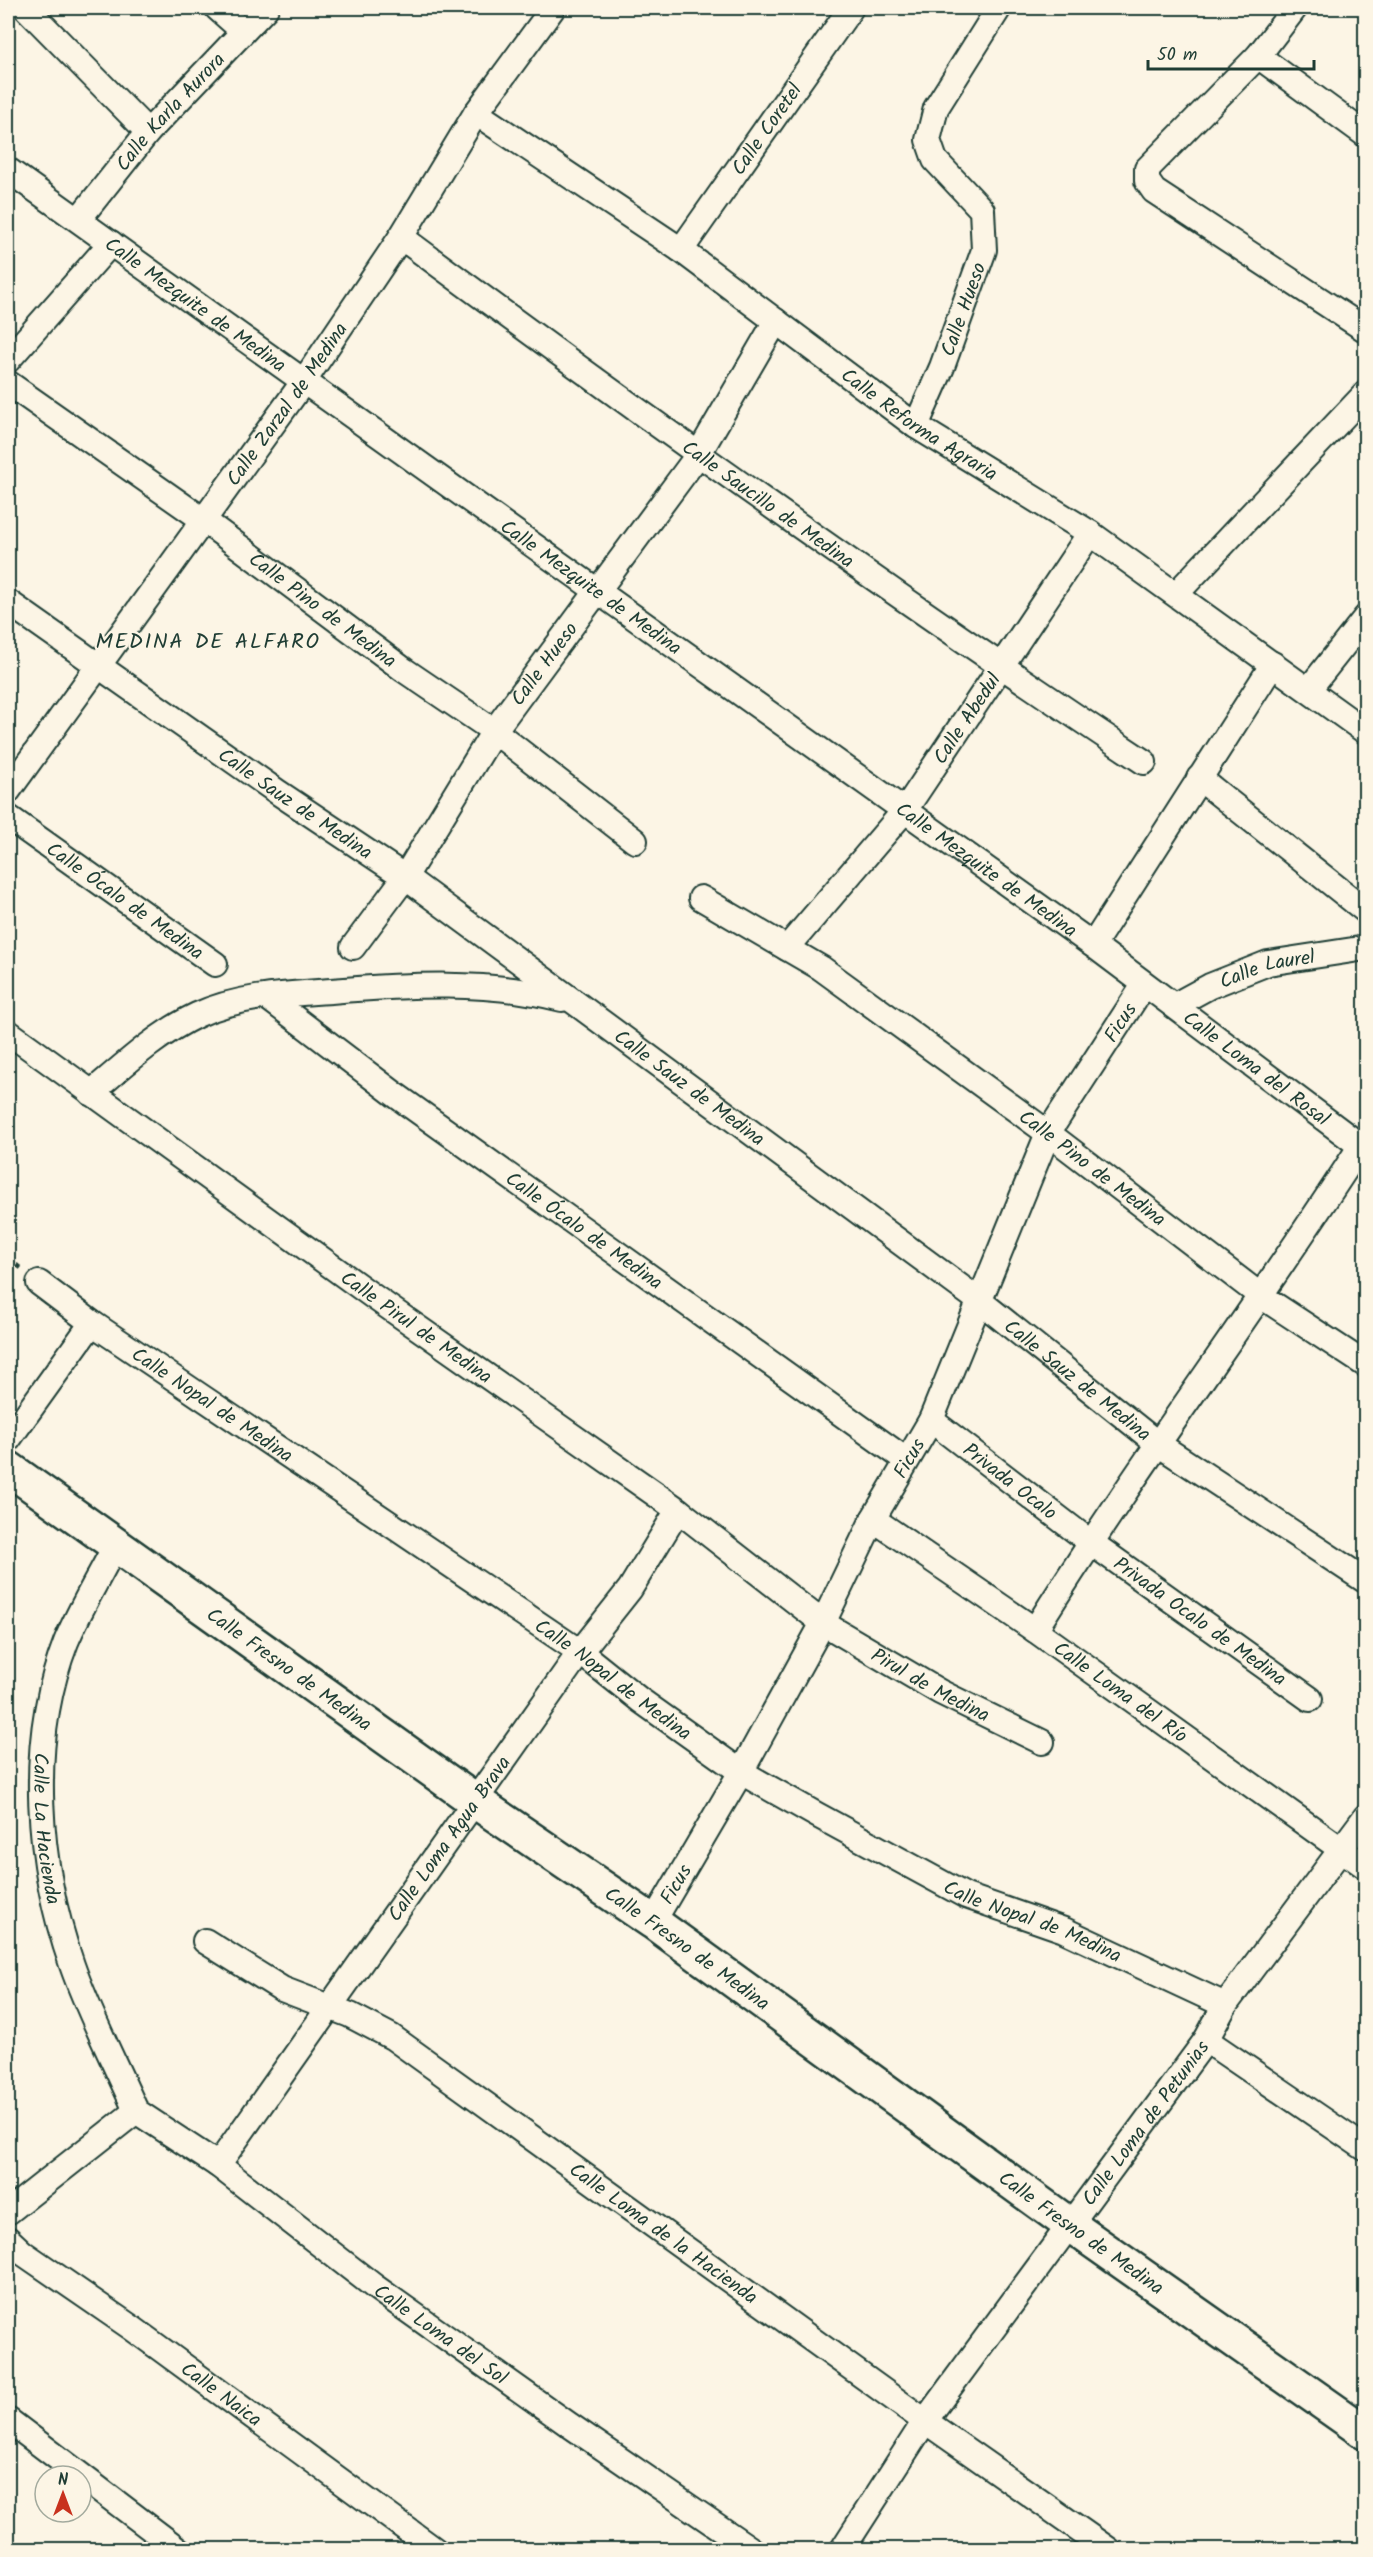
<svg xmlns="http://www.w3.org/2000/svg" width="1373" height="2557" font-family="Kalam,sans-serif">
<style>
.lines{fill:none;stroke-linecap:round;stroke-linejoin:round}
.street-casing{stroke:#1f3d34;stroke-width:28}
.secondary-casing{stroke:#1f3d34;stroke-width:38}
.path{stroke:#1f3d34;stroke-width:4;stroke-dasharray:6 4.5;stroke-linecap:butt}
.street{stroke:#fcf5e5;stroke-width:24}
.secondary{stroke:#fcf5e5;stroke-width:33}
.labels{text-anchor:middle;stroke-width:4.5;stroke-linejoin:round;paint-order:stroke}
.street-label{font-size:20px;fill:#1f3d34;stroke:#fcf5e5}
.quarter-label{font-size:22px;letter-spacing:1.5px;fill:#1f3d34;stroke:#fcf5e5}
</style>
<rect width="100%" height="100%" fill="#fcf5e5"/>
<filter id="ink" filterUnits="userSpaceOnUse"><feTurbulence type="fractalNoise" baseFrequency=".0167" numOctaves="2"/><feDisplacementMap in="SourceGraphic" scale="12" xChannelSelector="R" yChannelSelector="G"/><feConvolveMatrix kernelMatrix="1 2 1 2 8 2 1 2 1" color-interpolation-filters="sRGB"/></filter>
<g filter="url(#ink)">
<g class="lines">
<defs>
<g id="street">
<path d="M26,8L148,132"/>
<path d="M217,8L243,31"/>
<path d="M1295,8L1258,56L1147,169V181L1154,191L1366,330"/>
<path d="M1258,56L1366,135"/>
<path id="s1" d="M476,113L681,250L916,426L1090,533L1366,732"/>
<path id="s2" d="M8,170L1093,945L1366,1150"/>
<path id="s3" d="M79,219L148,132L266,8"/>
<path id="s4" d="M401,237C645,418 891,594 1144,762"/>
<path id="s5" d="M681,250L851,8"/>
<path d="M8,360L111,243"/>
<path id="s6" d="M8,383L202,519L404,670L494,731L635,841"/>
<path id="s7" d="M916,426L942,367L984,250L982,210L935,160L928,140L936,108L999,8"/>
<path d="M1176,594L1366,393"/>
<path id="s8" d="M8,602L279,793L405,877L981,1302L1158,1444L1366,1581"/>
<path d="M1309,689L1366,617"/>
<path d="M1199,778L1366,911"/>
<path id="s9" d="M8,791L304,381L401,237L476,113L553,8"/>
<path id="s10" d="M8,817L215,964"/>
<path id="s11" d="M701,898L821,968L1048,1133L1261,1296L1366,1365"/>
<path d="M1093,945L1273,664"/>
<path id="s12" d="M353,947L405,877L494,731L698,455L776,321"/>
<path id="s13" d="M787,948L905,810L1090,533"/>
<path id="s14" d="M267,997L397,1096L906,1460"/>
<path id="s15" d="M1175,1005L1210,986L1268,963L1366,948"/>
<path id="s16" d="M8,1032L374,1297L678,1510L823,1623L940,1692L1042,1742"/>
<path d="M91,1093C124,1065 157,1034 197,1015C238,996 287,994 331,991C409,985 486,980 562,999"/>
<path id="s17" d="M39,1283L92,1323L580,1652L640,1700L741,1772L817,1815L966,1896L1064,1930L1225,2005"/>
<path id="s18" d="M931,1420L1090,1542L1310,1699"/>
<path d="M8,1440L92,1323"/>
<path id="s19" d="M873,1519L1035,1630L1366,1867"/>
<path id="s20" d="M116,1544C100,1576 80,1608 66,1642C27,1742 37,1865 72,1965C89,2014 115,2063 136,2111"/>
<path d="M1035,1630C1138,1465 1255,1310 1360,1147"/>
<path id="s21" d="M653,1922L741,1772L823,1623L873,1519L931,1420L1048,1133L1144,985"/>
<path id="s22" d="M205,1941L282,1989L350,2015L392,2037L925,2421L1109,2550"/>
<path d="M1206,2040L1366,2149"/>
<path id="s23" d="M136,2111L218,2165L375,2287L568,2424L752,2550"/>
<path id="s24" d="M218,2165L580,1652L630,1589L678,1510"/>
<path d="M8,2212L136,2111"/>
<path id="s25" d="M8,2239L23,2253L132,2328L435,2550"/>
<path d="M8,2420L179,2550"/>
<path id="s26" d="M842,2550L925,2421L1206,2040L1225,2005L1366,1816"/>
</g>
<g id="secondary">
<path id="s27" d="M8,1468L475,1801L653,1922L1070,2225L1366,2433"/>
</g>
</defs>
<use href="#street" class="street-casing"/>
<use href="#secondary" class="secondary-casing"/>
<path class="path" d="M8,1258L23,1270"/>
<use href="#street" class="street"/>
<use href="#secondary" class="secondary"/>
</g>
</g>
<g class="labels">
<g class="street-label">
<text dy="7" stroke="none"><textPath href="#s3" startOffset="141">Calle Karla Aurora</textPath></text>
<text dy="7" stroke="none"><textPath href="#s5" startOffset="148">Calle Coretel</textPath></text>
<text dy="7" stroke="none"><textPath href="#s2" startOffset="231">Calle Mezquite de Medina</textPath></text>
<text dy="7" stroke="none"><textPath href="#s7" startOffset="126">Calle Hueso</textPath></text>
<text dy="7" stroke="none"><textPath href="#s9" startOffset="477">Calle Zarzal de Medina</textPath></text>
<text dy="7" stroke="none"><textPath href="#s1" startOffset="542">Calle Reforma Agraria</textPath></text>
<text dy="7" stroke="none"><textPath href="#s4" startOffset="454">Calle Saucillo de Medina</textPath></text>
<text dy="7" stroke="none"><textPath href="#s2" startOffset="717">Calle Mezquite de Medina</textPath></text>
<text dy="7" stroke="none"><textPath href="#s6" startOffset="388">Calle Pino de Medina</textPath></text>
<text dy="7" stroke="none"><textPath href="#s12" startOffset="342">Calle Hueso</textPath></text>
<text dy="7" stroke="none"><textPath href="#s13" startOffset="292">Calle Abedul</textPath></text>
<text dy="7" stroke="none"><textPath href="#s8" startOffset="351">Calle Sauz de Medina</textPath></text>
<text dy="7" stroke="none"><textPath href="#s2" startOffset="1203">Calle Mezquite de Medina</textPath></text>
<text dy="7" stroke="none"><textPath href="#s10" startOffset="144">Calle Ócalo de Medina</textPath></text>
<text dy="7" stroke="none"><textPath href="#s15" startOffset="100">Calle Laurel</textPath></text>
<text dy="7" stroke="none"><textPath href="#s21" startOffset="1016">Ficus</textPath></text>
<text dy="7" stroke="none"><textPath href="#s2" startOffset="1538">Calle Loma del Rosal</textPath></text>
<text dy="7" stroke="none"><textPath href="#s8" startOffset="837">Calle Sauz de Medina</textPath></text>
<text dy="7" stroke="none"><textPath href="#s11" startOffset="476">Calle Pino de Medina</textPath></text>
<text dy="7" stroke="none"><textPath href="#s14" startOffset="394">Calle Ócalo de Medina</textPath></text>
<text dy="7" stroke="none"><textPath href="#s16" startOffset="504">Calle Pirul de Medina</textPath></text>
<text dy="7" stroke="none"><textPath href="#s8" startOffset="1323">Calle Sauz de Medina</textPath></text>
<text dy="7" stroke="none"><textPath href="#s17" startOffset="212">Calle Nopal de Medina</textPath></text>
<text dy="7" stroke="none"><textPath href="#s21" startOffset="530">Ficus</textPath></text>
<text dy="7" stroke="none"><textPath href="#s18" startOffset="100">Privada Ocalo</textPath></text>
<text dy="7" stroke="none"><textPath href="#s18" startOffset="336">Privada Ocalo de Medina</textPath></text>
<text dy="7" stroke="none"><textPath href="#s27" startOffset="346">Calle Fresno de Medina</textPath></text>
<text dy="7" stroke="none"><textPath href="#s17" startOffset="698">Calle Nopal de Medina</textPath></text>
<text dy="7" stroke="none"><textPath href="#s16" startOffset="1131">Pirul de Medina</textPath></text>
<text dy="7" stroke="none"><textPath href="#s19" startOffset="302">Calle Loma del Río</textPath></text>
<text dy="7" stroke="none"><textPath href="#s20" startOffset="300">Calle La Hacienda</textPath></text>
<text dy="7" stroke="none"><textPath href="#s24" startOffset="400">Calle Loma Agua Brava</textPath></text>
<text dy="7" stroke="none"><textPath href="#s21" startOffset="44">Ficus</textPath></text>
<text dy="7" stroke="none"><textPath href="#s17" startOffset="1184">Calle Nopal de Medina</textPath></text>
<text dy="7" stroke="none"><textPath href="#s27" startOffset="832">Calle Fresno de Medina</textPath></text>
<text dy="7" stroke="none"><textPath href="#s26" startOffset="524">Calle Loma de Petunias</textPath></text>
<text dy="7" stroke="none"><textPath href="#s22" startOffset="546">Calle Loma de la Hacienda</textPath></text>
<text dy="7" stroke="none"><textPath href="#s27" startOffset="1318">Calle Fresno de Medina</textPath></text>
<text dy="7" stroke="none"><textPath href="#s23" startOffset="378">Calle Loma del Sol</textPath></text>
<text dy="7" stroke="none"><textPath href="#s25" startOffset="264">Calle Naica</textPath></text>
</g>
<g class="quarter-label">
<text x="208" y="648">MEDINA DE ALFARO</text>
</g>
</g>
<rect width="1373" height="2557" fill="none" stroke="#fcf5e5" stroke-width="30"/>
<rect x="15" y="15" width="1343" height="2527" fill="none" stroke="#1f3d34" stroke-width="2" filter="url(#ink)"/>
<g transform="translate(63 2494)"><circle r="28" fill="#fcf5e5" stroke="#a4ab9e" stroke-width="1.5"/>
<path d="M0-4.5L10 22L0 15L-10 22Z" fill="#c8321e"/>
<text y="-9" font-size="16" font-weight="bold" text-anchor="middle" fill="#1f3d34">N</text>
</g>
<path d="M1148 60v9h166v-9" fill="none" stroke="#1f3d34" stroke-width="3"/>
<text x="1157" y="60" font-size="18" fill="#1f3d34" stroke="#fcf5e5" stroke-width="4.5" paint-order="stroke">50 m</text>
</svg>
